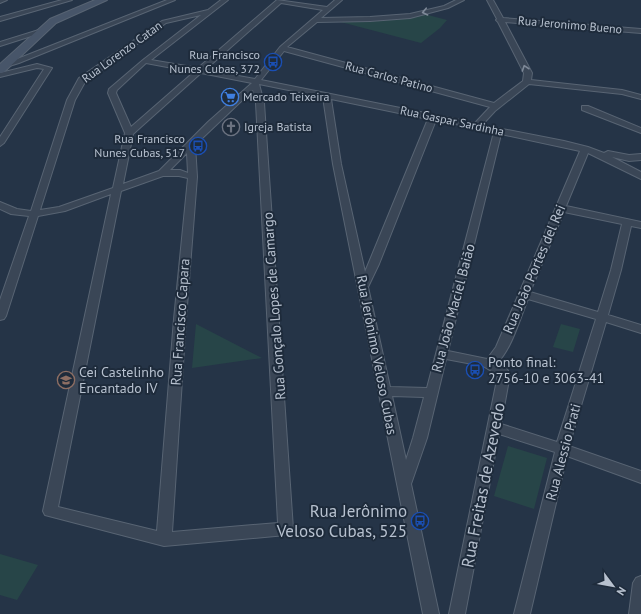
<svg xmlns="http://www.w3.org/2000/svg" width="641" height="614" font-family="'PT Sans',sans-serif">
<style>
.green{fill:#274548}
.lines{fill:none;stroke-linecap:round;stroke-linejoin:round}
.street-casing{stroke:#586473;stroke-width:2}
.secondary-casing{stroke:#586473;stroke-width:2}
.street{fill:#3a4656;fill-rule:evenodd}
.secondary{fill:#475569;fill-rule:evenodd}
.oneway{stroke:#7f8a99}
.labels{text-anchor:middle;stroke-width:4;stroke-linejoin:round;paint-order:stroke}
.far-street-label{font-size:12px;fill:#b7c1cf;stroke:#1e2b3b}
.far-poi-label{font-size:12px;fill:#b7c1cf;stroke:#1e2b3b;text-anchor:end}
.street-label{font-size:14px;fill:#b7c1cf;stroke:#1e2b3b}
.poi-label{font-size:14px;fill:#b7c1cf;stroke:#1e2b3b;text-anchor:start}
.near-street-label{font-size:17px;fill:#b7c1cf;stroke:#1e2b3b}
.near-poi-label{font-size:17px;fill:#b7c1cf;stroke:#1e2b3b;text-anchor:end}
</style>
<rect width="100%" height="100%" fill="#253447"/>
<path class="green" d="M424,14L447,20L440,28L421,43L333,20L406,18Z
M196,324L262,358L192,368Z
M561,324L580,329L573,352L553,347Z
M508,446L547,458L534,509L494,496Z
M0,554L38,565L17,600L0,595Z"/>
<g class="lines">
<defs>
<path id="street" d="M0,0H7L0,3Z
M62,0H72L0,21V17Z
M167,0H175L19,63L6,67L2,65Z
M221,0H228L151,60L198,68L277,0L327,7L335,0H342L321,18L370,17L410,14L444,6L456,0H464L448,8L410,18L370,21L317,22L287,47L494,103L523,81L524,73L498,22L496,20L497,19L487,0H493L503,18L641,29V33L505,22L532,73L531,80L622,90L641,95V99L622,94L529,84L495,111L482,125L564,141L588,147L604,153L608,151L629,155L641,154V160L629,161L612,157L641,172V179L588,153L566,206L641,222V228L631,226L621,270L608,315L641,325V333L606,322L569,446L641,471V483L567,456L530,614H514L555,452L499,434L465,614H449L498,375L483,366L446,359L427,438L411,484L439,614H423L333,164L323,97L259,84L264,103L293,529L291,534L286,535L164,546L45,515L43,511L111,194L65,211L38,216L6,316L4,319L0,320V300L29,216L11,214L0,209V202L17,209L31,211L67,100L79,78L162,21L208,10ZM281,3L323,10L280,47L255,79L205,70ZM201,15L143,60L109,89L108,93L125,133L113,188L59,207L40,210L75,100L85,82L166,23ZM284,51L490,107L475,123L261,80ZM146,63L194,72L131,127L116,93L117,90ZM201,73L252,83L208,122L159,171L123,184L133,134ZM253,90L256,103L278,523L172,532L186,319L197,177L195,145ZM331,99L428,119L365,272L341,164ZM436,120L494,132L427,388L390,387L368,287L379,264ZM501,134L580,151L496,347L487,359L448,351ZM187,153L188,173L180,170H170ZM163,176H179L188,178L174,319L157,531L58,507L121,191ZM564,212L622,224L611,270L598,312L530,292ZM528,299L596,319L557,442L501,424L510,374L505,366L498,362C512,348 520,318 528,299ZM392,396L424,397L413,438L406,460Z
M42,29L44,30V32L0,46V42Z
M37,64L52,68L4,143L0,146V137L44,69L37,68L0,77V73Z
M582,106H588L641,128V133L582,110Z
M641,576V614H629L633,583L636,578Z"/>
<path id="secondary" d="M95,0H107L56,23L4,72L0,73V64L50,19Z"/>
</defs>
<use href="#street" class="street-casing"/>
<use href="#secondary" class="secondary-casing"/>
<use href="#street" class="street"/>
<use href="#secondary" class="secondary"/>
</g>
<defs><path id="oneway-chevron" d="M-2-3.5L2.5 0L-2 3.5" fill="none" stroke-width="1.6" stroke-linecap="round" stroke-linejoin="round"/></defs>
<g class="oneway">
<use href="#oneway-chevron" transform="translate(425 12) rotate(168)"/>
<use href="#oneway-chevron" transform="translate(525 68) rotate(-109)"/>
</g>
<defs>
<symbol id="bus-ring" viewBox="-11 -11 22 22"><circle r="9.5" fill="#1e2b3b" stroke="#1a4fb4" stroke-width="1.5"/><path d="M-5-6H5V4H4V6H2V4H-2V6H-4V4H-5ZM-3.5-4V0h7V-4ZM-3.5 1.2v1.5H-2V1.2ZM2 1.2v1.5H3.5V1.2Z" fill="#1a4fb4"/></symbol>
<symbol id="supermarket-ring" viewBox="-11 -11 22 22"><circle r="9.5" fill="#1e2b3b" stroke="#3f7fe0" stroke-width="1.5"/><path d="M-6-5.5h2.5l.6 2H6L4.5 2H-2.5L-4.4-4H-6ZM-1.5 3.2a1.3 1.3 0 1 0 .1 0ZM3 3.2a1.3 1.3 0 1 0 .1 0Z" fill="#3f7fe0"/></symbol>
<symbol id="church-ring" viewBox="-11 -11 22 22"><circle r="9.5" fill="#1e2b3b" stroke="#6b7280" stroke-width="1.5"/><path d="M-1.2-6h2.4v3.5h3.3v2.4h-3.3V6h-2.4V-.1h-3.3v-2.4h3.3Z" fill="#6b7280"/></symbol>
<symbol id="school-ring" viewBox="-11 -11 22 22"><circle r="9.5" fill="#1e2b3b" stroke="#8d6e63" stroke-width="1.5"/><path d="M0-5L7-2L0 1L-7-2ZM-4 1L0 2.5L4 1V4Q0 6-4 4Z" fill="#8d6e63"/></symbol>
</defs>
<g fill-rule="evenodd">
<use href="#bus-ring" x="263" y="52" width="20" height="20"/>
<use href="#supermarket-ring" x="220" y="87" width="20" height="20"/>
<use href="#church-ring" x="221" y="117" width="20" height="20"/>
<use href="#bus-ring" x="188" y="136" width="20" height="20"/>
<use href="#bus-ring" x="465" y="360" width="20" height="20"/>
<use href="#school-ring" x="56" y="370" width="20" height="20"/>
<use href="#bus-ring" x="410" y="511" width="20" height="20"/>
</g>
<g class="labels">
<g class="far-street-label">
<text transform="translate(570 25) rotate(5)" y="4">Rua Jeronimo Bueno</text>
<text transform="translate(122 52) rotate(-36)" y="4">Rua Lorenzo Catan</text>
<text transform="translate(389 77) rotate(15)" y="4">Rua Carlos Patino</text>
<text transform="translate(452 121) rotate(12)" y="4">Rua Gaspar Sardinha</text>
</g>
<g class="far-poi-label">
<text x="260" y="59">Rua Francisco<tspan x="260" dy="14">Nunes Cubas, 372</tspan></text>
<text x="243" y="101" text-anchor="start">Mercado Teixeira</text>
<text x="244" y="131" text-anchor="start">Igreja Batista</text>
<text x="185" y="143">Rua Francisco<tspan x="185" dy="14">Nunes Cubas, 517</tspan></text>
</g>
<g class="street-label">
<text transform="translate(534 269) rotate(-67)" y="5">Rua João Portes del Rei</text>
<text transform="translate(274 306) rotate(-94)" y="5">Rua Gonçalo Lopes de Camargo</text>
<text transform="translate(453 308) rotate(-75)" y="5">Rua João Maciel Baião</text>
<text transform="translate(180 322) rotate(-86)" y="5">Rua Francisco Capara</text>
<text transform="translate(377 355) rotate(79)" y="5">Rua Jerônimo Veloso Cubas</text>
<text transform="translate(563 452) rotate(-75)" y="5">Rua Alessio Prati</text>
</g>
<g class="poi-label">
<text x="488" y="367">Ponto final:<tspan x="488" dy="16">2756-10 e 3063-41</tspan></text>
<text x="79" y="377">Cei Castelinho<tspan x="79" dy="16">Encantado IV</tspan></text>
</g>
<g class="near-street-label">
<text transform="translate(483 485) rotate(-79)" y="6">Rua Freitas de Azevedo</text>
</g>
<g class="near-poi-label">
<text x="407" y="517">Rua Jerônimo<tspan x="407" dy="20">Veloso Cubas, 525</tspan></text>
</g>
</g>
<g transform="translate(613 586) rotate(122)" stroke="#1e2b3b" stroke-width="3" paint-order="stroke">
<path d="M0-3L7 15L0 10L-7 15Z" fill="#b7c1cf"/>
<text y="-6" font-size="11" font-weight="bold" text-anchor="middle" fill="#b7c1cf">N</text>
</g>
</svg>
